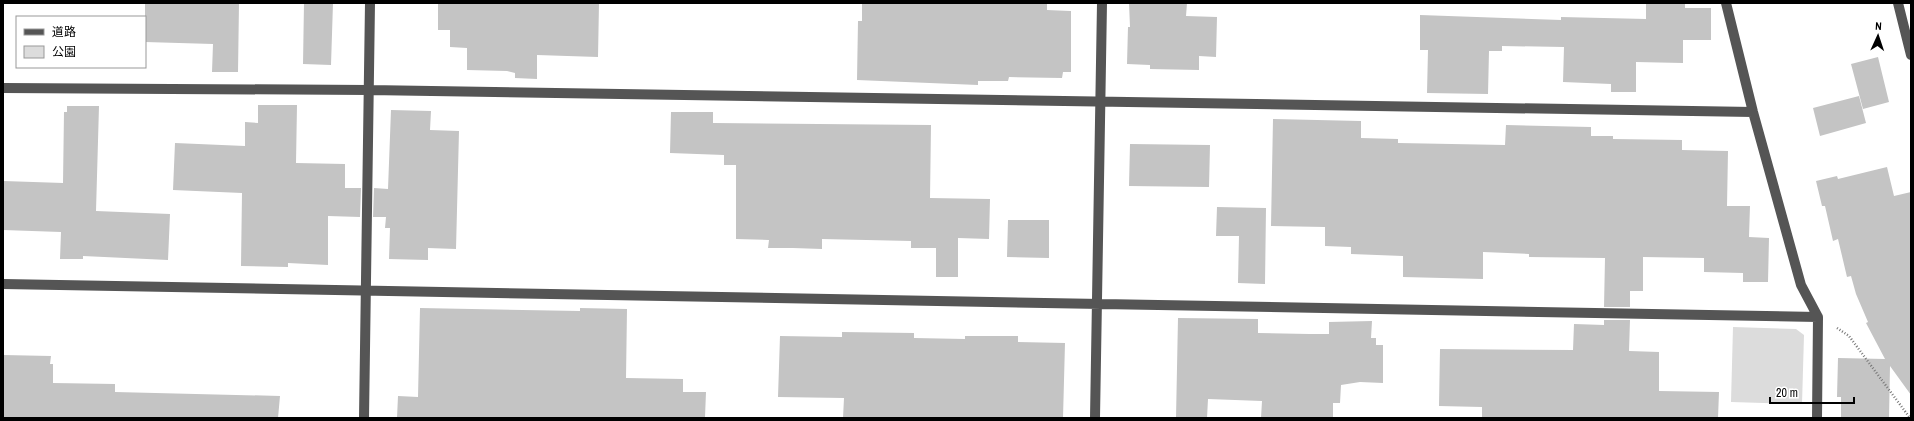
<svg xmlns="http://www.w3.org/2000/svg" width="1914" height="421" font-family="'Archivo Narrow','Noto Sans JP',sans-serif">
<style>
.green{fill:#dcdcdc}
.building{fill:#c4c4c4}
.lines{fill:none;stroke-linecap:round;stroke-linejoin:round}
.path{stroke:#777;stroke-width:2.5;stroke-dasharray:1 2;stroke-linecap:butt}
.minor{stroke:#555;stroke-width:10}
</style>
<rect width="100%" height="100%" fill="#fff"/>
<path class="green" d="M1733,327L1796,329L1804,335L1802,404L1731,402Z"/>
<path class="building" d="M145,3H239L238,72H212L213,44L145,42Z
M304,3H333L331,65L303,64Z
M438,3H599L598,57L537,55V79L515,78V73L507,71L467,70V48L450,47V30H438Z
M862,3H1047V10L1071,11V72H1063L1062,78L1009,77L1008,81H978V85L857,80L858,21H862Z
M1129,3H1187L1186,16L1217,17L1216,57L1199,56V70L1150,69V65L1127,64L1128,27H1130Z
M1646,3H1685V8H1711V40H1683V63L1636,62V92H1611V84L1563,82L1564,47L1502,46V51H1489L1488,94L1427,93L1428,50H1420V15L1561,20V17L1646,19Z
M1878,57L1889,102L1863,109L1851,64Z
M1859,96L1866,123L1820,136L1813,108Z
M258,105H297L296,163L345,164V188H361L360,217L328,216V265L288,263V267L241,266L242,193L173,190L175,143L245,146V122L258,123Z
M67,106H99L96,211L170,214L168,260L83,256V259H60L61,232L3,230V181L63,183L64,112H67Z
M391,110L431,111L430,130L459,131L456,249L428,248V260L389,259L390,228H385L386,217H373L374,188L388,189Z
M671,112H713V123L931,125L930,198L990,199L989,239L958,238V277H936V248H911V241L822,239V249L793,248H768L769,240L736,239V165H724V155L670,153Z
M1273,119L1361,121V138L1398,139V143L1505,145L1506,125L1591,127V136H1613V139L1682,140V150L1728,151L1727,206H1750L1749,237L1769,238L1768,282H1743V273L1704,272V258L1643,257V291H1630V307H1604L1605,258L1529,257V254L1483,252V279L1403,277V256L1351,254V247L1325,246V227L1271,226Z
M1130,144L1210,145L1209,187L1129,186Z
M1887,167L1894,196L1911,192V395L1890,366L1889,418H1841V397H1837L1838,358L1885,359L1866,323L1868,322L1856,294L1851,276L1847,277L1838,239L1833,241L1825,206H1822L1816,181L1837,176L1838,179Z
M1217,207L1266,208L1265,284L1238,283L1239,236H1216Z
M1008,220H1049V258L1007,257Z
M420,308L580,311V308L627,309L626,378L683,379V392H706L705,417L397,418L398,396L418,397Z
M1178,318L1258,319V333L1309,334H1329V322L1372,321L1371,338H1376V345H1383V383L1360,382L1341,385L1340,403H1333V418H1261L1262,401L1208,399L1207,418H1176Z
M1604,320H1630L1629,351L1659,352V391L1719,392L1718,418H1482V407L1439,406L1440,349L1573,350L1574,324L1604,325Z
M842,332L914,333V338L965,339V336H1018V342L1065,343L1063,418H843L844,398L778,397L780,336L842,337Z
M3,355L51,356L50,364H53V383L115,384V392L280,396L278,418H3Z"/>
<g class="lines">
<path class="path" d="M1837,328L1849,336L1910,418"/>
<path class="minor" d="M1726,3L1753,112L1801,285L1818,317L1817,418
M1898,3L1911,55
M3,88L369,90L1753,112
M3,284L1818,317
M364,418L370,3
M1095,418L1102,3"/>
</g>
<rect width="1914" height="421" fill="none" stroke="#000000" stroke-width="8"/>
<rect x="16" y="16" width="130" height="52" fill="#ffffff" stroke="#999999"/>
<rect x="24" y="29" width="20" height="6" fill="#555555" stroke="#999999"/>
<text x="52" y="36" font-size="12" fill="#000000">道路</text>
<rect x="24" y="46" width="20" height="12" fill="#dcdcdc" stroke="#999999"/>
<text x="52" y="56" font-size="12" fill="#000000">公園</text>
<g transform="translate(1878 36) rotate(3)" stroke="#ffffff" stroke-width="3" paint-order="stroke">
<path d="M0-3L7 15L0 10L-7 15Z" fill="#000000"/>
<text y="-6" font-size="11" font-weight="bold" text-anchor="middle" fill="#000000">N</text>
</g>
<path d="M1770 397v6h84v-6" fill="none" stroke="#000000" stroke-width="2"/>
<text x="1776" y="397" font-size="12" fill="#000000" stroke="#ffffff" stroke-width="3" paint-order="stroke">20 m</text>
</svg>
